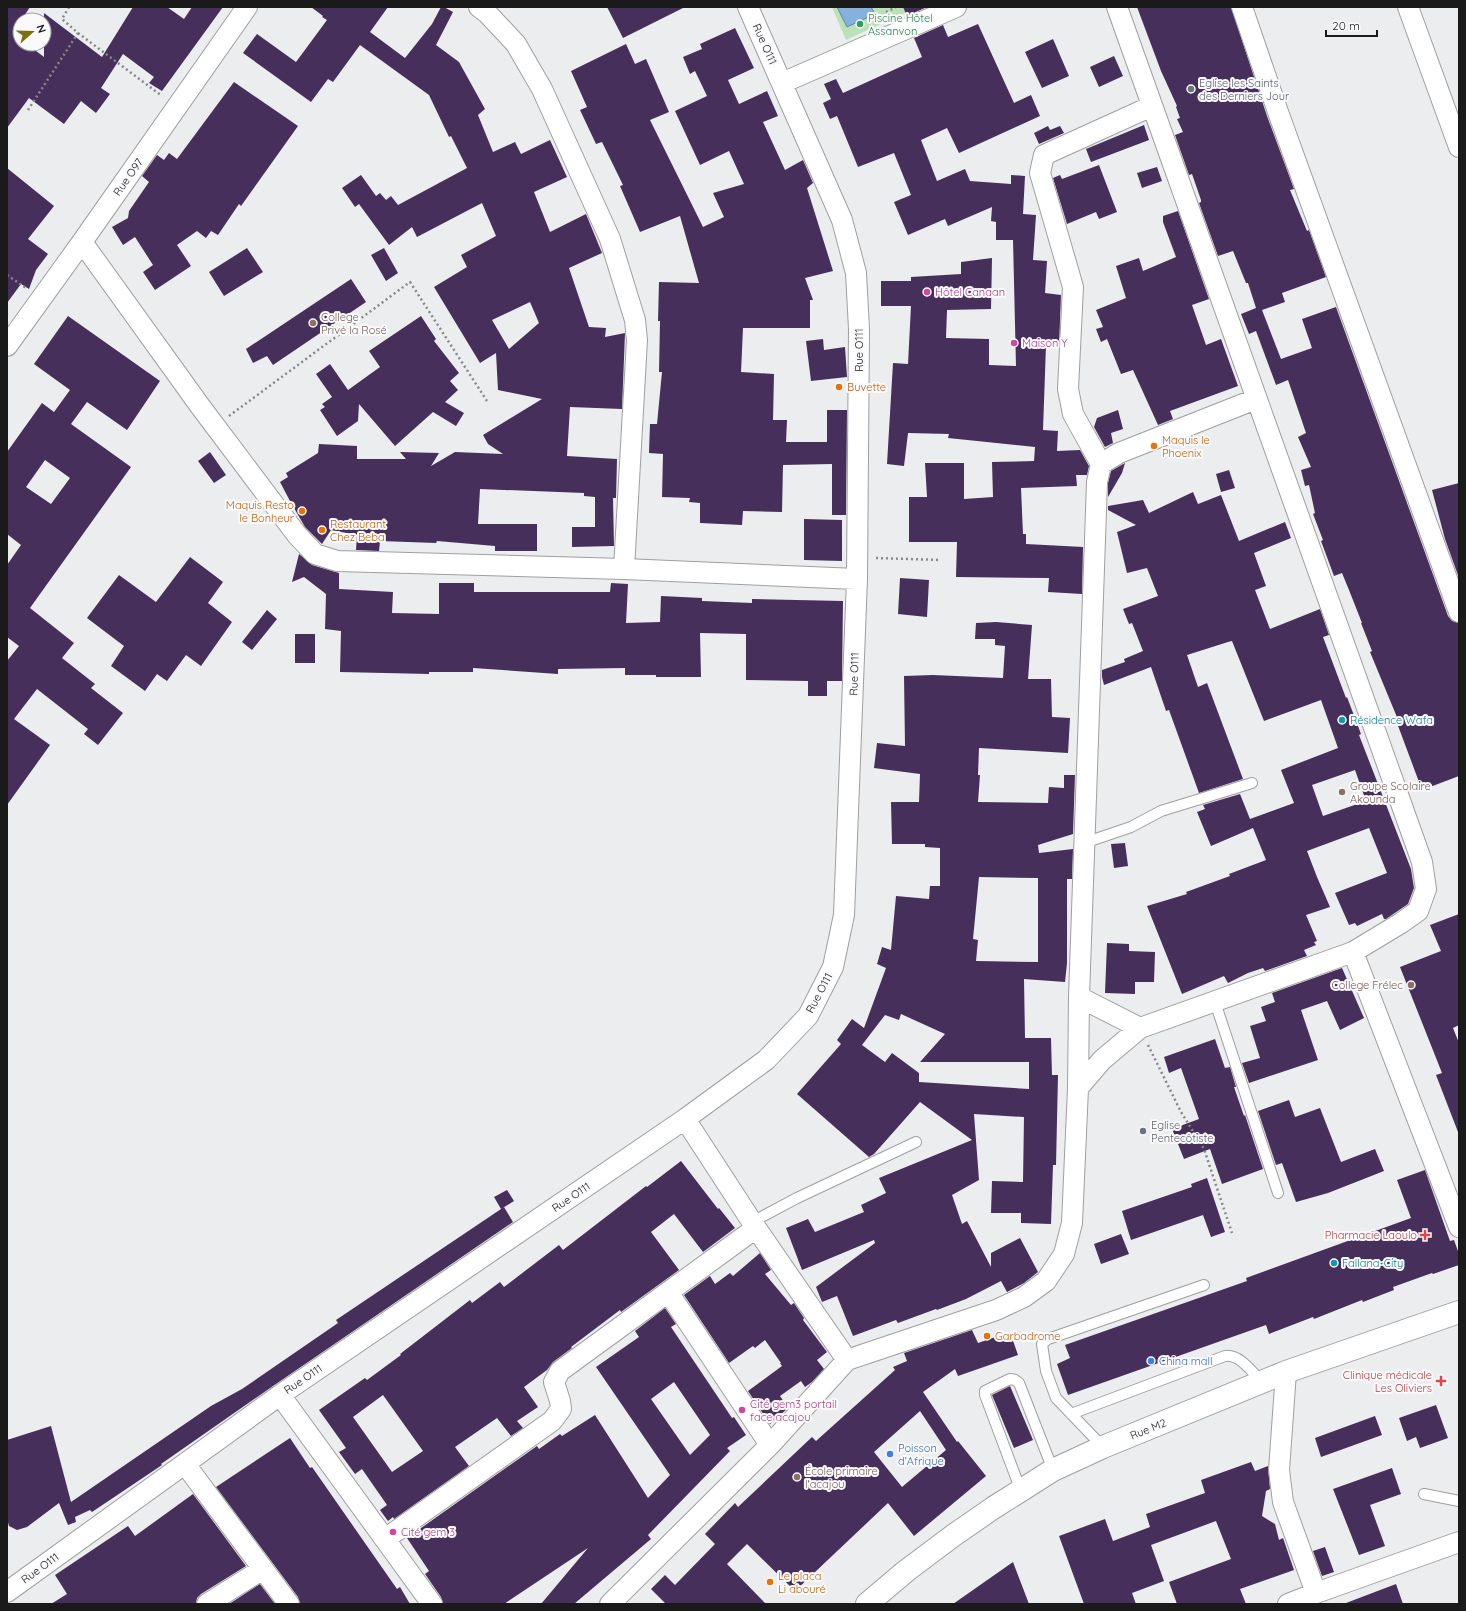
<svg xmlns="http://www.w3.org/2000/svg" width="1466" height="1611" font-family="Quicksand,sans-serif">
<style>
.green{fill:#bbe2b7}
.water{fill:#84b2dd;stroke:#6484a2}
.building{fill:#472f5c;fill-rule:evenodd}
.lines{fill:none;stroke-linecap:round;stroke-linejoin:round}
.service-casing{stroke:#9f9fa1;stroke-width:12}
.minor-casing{stroke:#9f9fa1;stroke-width:22}
.secondary-casing{stroke:#9f9fa1;stroke-width:24}
.path{stroke:#878888;stroke-width:2.5;stroke-dasharray:2 3;stroke-linecap:butt}
.service{stroke:#fff;stroke-width:10}
.minor{stroke:#fff;stroke-width:20}
.secondary{stroke:#fff;stroke-width:22}
.leisure-dot{fill:#2e9e5b;stroke:#fafafc;stroke-width:1.5}
.worship-dot{fill:#6b7280;stroke:#fafafc;stroke-width:1.5}
.hotel-dot{fill:#d1479c;stroke:#fafafc;stroke-width:1.5}
.education-dot{fill:#8d6e63;stroke:#fafafc;stroke-width:1.5}
.food-dot{fill:#e8710a;stroke:#fafafc;stroke-width:1.5}
.culture-dot{fill:#0f9aa8;stroke:#fafafc;stroke-width:1.5}
.health-dot{fill:#e0444e;stroke:#fafafc;stroke-width:1.5}
.shop-dot{fill:#3f7fe0;stroke:#fafafc;stroke-width:1.5}
.labels{text-anchor:middle;stroke-width:4;stroke-linejoin:round;paint-order:stroke}
.leisure-label{font-size:11px;fill:#27864d;stroke:#fafafc;text-anchor:start}
.street-label{font-size:11px;fill:#1a1a1a;stroke:#fafafc}
.worship-label{font-size:11px;fill:#5b616d;stroke:#fafafc;text-anchor:start}
.hotel-label{font-size:11px;fill:#b23c85;stroke:#fafafc;text-anchor:start}
.education-label{font-size:11px;fill:#785e54;stroke:#fafafc;text-anchor:start}
.food-label{font-size:11px;fill:#c56008;stroke:#fafafc;text-anchor:start}
.culture-label{font-size:11px;fill:#0d838f;stroke:#fafafc;text-anchor:start}
.health-label{font-size:11px;fill:#be3a42;stroke:#fafafc;text-anchor:end}
.shop-label{font-size:11px;fill:#366cbe;stroke:#fafafc;text-anchor:start}
</style>
<rect width="100%" height="100%" fill="#ecedee"/>
<path class="green" d="M832,7H918L846,40Z"/>
<path class="water" d="M837,7H871L875,14L847,27Z"/>
<path class="building" d="M7,7H30L13,33L20,38V44H27L44,57V13L102,57L133,7H167L184,19L192,7H223L162,91L149,83L154,77L123,54L101,88L110,94L96,113L81,101L64,124L29,98L7,128Z
M311,7H388L370,32L405,58L432,24L441,7H444L453,12L436,45L459,62L485,109L478,115L493,152L515,142L521,154L550,140L567,177L534,192L550,232L586,214L602,253L569,268L589,327L606,328L605,337L625,333L622,409L570,407L567,456L617,459L616,498H613L614,546L572,547V527H595V497L584,496V493L480,489L478,524H537V551H495V546L437,541L436,543L380,541L379,551L356,550L357,535L331,530L322,544L305,527L290,501L280,482L288,477L286,473L318,453L319,444L357,446V459H406L400,452L439,453L431,466L455,452L503,454L488,444L483,435L542,399L498,390L496,353L480,363L434,287L467,267L461,255L496,236L482,203L417,237L412,227L389,245L359,204L355,207L342,188L361,175L376,196L380,193L386,200L391,196L398,205L467,168L451,136L449,137L429,95L360,45L333,82L328,79L311,102L243,53L257,34L296,62L327,20L322,17L323,16ZM530,302L539,323L509,349L492,320Z
M607,7H685L623,38Z
M903,7H927L907,16Z
M1137,7H1231L1267,116L1294,189L1290,190L1307,231L1309,230L1326,277L1282,293L1285,302L1262,310L1281,359L1312,348L1302,319L1336,307L1448,616L1452,621L1459,623V776L1422,790L1397,723L1399,722L1370,652L1372,651L1361,623H1362L1349,590L1342,573L1334,576L1321,541L1323,540L1313,514L1315,513L1309,485L1305,486L1301,470L1311,467L1298,437L1306,433L1288,380L1276,385L1256,331L1249,334L1241,314L1256,308L1248,283H1246L1233,251L1218,256L1199,203L1201,202V200L1192,174L1189,175L1175,135L1183,132L1177,119L1180,118L1176,107L1177,106L1161,71Z
M978,24L1014,103L1031,95L1040,116L959,153L947,128L921,140L937,181L965,169L970,181L1011,184V175L1025,176L1023,214L1036,215L1033,260L1047,261L1045,293L1061,295L1059,346L1046,345L1043,430L1058,431L1057,451L1080,450L1089,466L1087,475H1076L1077,486L1021,488L1023,534H1026V544L1083,547L1082,594L1048,592L1049,578L956,577L957,542H909V497H927L925,463H964V499L993,497L992,462L1034,461L1035,447L948,438L949,434L908,433L904,466L887,464L893,363L908,364L911,306H881V281H911V277L961,274V262L992,258L991,309L947,310L946,338L989,339V365L1016,366L1013,240H996V222L991,221L992,207L948,226L945,219L908,235L894,202L911,195L894,153L858,167L837,116L830,119L823,103L831,99L824,84L836,79L843,93L922,57L914,38L943,25L948,37Z
M735,28L754,68L728,80L739,104L767,91L778,116L763,122L785,170L803,160L813,183L807,188L833,271L805,278L813,300H810V328H743L741,372L774,374L773,420H787L786,442H827V410H847L846,515H832V464L783,465L782,512L743,511L742,525L700,523V503L689,502L690,498L662,497L663,454L649,453L650,424H657L662,372H659L660,321H658L659,282L699,283L680,216L640,232L620,186L623,185L602,142L596,144L580,110L587,107L571,71L626,44L635,64L646,59L669,112L650,120L703,227L724,217L713,193L744,184L729,151L700,165L675,111L707,96L695,71L690,74L683,57L702,49L700,44Z
M1053,39L1069,76L1042,88L1025,52Z
M1114,56L1123,76L1099,87L1090,67Z
M234,82L298,126L241,206L239,204L218,235L211,231L206,238L197,231L177,245L191,266L155,290L143,272L153,265L135,237L123,245L112,227L128,218L129,211L149,182L142,176L157,155L164,160L169,153L177,159Z
M1144,125L1149,140L1091,162L1086,149Z
M1048,126L1050,130L1060,126L1064,133L1039,144L1034,133Z
M1099,165L1117,212L1099,219L1096,212L1067,224L1053,178L1060,175L1062,179Z
M1157,167L1162,181L1142,188L1137,173Z
M7,168L54,206L28,239L48,254L36,270L29,289L21,284L7,303Z
M1178,211L1209,299L1192,305L1206,345L1221,339L1238,386L1170,411L1173,419L1158,425L1133,370L1121,374L1107,339L1101,342L1096,329L1103,327L1096,310L1126,298L1116,266L1139,258L1143,271L1176,257L1163,222V216Z
M247,248L263,272L224,296L209,272Z
M384,248L398,273L386,281L371,255Z
M351,279L366,302L273,365L267,356L253,363L246,349Z
M68,316L160,381L127,430L87,402L71,424L131,467L30,608L74,643L62,658L95,684L91,688L123,713L98,745L84,734L88,729L37,689L14,719L50,745L7,805V661L19,646L7,637V565L21,545L7,534V452L42,403L54,412L70,390L34,364ZM45,460L70,478L51,504L26,487Z
M421,316L436,339L434,341L459,373L450,381L458,390L445,402L464,413L456,426L433,412L395,446L359,404L358,421L337,436L320,410L325,407L322,404L332,397L316,374L330,364L348,390L380,367L369,351Z
M823,339L824,350L845,347L847,377L811,381L806,341Z
M1118,410L1123,429L1111,433L1113,443L1105,447L1094,427L1097,418Z
M210,452L226,475L214,483L198,461Z
M1125,463L1122,473L1108,497V483L1111,471Z
M1229,470L1235,488L1221,492L1216,474Z
M1459,483V578L1445,539L1432,490Z
M1193,492L1198,504L1221,495L1239,541L1285,522L1291,538L1254,553L1266,586L1255,590L1270,629L1320,609L1329,635L1323,637L1346,698L1347,697L1361,734L1359,735L1411,869L1414,888L1408,904L1386,919H1384L1382,914L1357,926L1355,923L1349,925L1335,893L1387,873L1369,828L1307,851L1317,877L1330,907L1306,915L1317,941L1314,942L1316,945L1304,950L1307,956L1265,971L1263,968L1248,973L1228,983L1224,976L1182,994L1147,906L1187,894L1186,892L1230,876L1229,874L1266,860L1253,828L1211,846L1197,812L1205,809L1203,805L1240,794L1250,819L1294,803L1281,770L1338,748L1321,700L1264,721L1232,641L1228,642L1187,655L1198,687L1207,683L1243,779L1199,793L1169,710L1166,711L1151,667L1104,685L1102,677V670L1125,662L1124,659L1143,651L1132,623L1129,624L1123,609L1158,596L1147,568L1127,573L1117,532L1136,525L1108,510V506L1143,500L1149,513ZM1355,770L1366,801L1323,816L1312,785Z
M804,519L842,520V561L804,560Z
M299,554L312,565L339,573V589L393,592L392,613L439,614V583H474V592H610L611,583L628,584L626,623L660,622L661,596L702,598V601L752,603V599L843,601L842,681H827V696H808V681L746,680V634L700,633L701,677H656V675H625V668L558,669V674L473,668V672H429V674L340,672L341,631L325,629L326,594L304,577L292,582Z
M190,557L223,582L208,603L232,622L201,666L186,655L167,681L157,674L145,691L111,666L124,646L87,618L119,575L156,602Z
M900,578L929,580L927,617L898,614Z
M267,610L277,619L252,650L242,642Z
M996,622L1032,625L1028,679H1051L1052,717L1070,718L1068,753L979,748L978,775H980L978,802L1048,803L1049,787L1064,788V775H1075L1073,834L1038,845L1039,853L1073,849L1072,879H1067V963L1065,982L1024,979L1025,1038H1051L1052,1075H1058L1056,1165H1053L1051,1224L1021,1223V1213H991L992,1181L1023,1182L1024,1117L974,1114L979,1180L952,1195L962,1224L967,1221L991,1267V1253L1020,1238L1038,1272L1024,1283L1007,1292L1001,1281L966,1299L937,1310L936,1309L898,1323L896,1320L853,1336L837,1296L822,1302L816,1287L875,1243L874,1240L802,1270L786,1228L808,1219L815,1232L864,1212L861,1205L886,1193L879,1178L972,1140L920,1102L874,1154L869,1157L797,1094L841,1044L837,1040L852,1019L864,1028L886,968L877,964L882,947L891,950L896,896L929,899L930,886H940V848L925,847V844H892L891,802H919L920,774L874,768L877,743L905,746L904,676L933,675L1003,678L1005,646L995,645V639H975L976,623ZM979,877L1038,878V962L976,961L978,940L973,939ZM901,1014L945,1034L920,1062H1029V1089L919,1082V1073L892,1053L885,1062L862,1045L885,1015L899,1020Z
M295,634H315V663H295Z
M1125,843L1128,866L1114,868L1111,844Z
M1459,914V1025L1453,1028L1459,1043V1131L1458,1132L1436,1075L1442,1073L1400,967L1441,951L1430,925Z
M1107,943L1129,944V951L1155,952L1154,982H1135V994L1105,993Z
M1342,968L1364,1018L1340,1030L1327,1001L1301,1010L1318,1060L1249,1083L1242,1063L1260,1058L1250,1026L1266,1021L1261,1007L1275,1002L1272,993Z
M1215,1039L1225,1068L1230,1067L1236,1087H1234L1244,1116L1245,1115L1263,1169L1222,1184L1210,1149L1184,1159L1172,1129L1199,1119L1181,1068L1169,1073L1164,1057Z
M1289,1100L1295,1117L1320,1108L1341,1162L1375,1149L1384,1171L1328,1193L1296,1202L1282,1163L1276,1165L1258,1111Z
M681,1161L718,1209L719,1208L735,1228L703,1252L674,1214L651,1232L679,1270L621,1312L620,1310L571,1347L572,1348L553,1362L547,1370L524,1387L538,1407L517,1421L523,1428L511,1436L497,1418L455,1447L469,1466L394,1519L393,1517L388,1521L380,1510L387,1505L362,1469L355,1474L339,1452L346,1448L319,1410L365,1378L367,1380L401,1355L400,1354L470,1300L472,1303L500,1282L504,1287L559,1245L563,1250L646,1186L647,1187ZM383,1395L423,1451L392,1472L353,1417Z
M1425,1170L1450,1241L1454,1240L1459,1254V1265L1433,1274L1432,1273L1393,1287L1394,1290L1363,1302L1362,1300L1314,1319L1313,1317L1269,1334L1266,1325L1068,1395L1057,1364L1070,1358L1065,1345L1247,1281L1246,1278L1411,1218L1397,1180Z
M1207,1178L1225,1232L1211,1237L1203,1215L1131,1240L1122,1211L1192,1187L1191,1184Z
M507,1190L514,1201L501,1209L494,1197Z
M504,1207L513,1222L273,1386L161,1464L162,1465L92,1512L90,1510L75,1517L76,1522L68,1525L59,1503L27,1527L17,1530L9,1526L7,1519V1440L51,1426L71,1502L211,1406L242,1389L338,1323L336,1320Z
M1121,1234L1129,1254L1101,1264L1094,1244Z
M760,1253L771,1270L765,1274L791,1305L794,1303L804,1318L803,1320L827,1352L817,1360L824,1369L812,1382L805,1387L801,1381L780,1396L788,1408L770,1424L748,1391L782,1366L780,1363H781L765,1340L755,1348L753,1346L729,1363L684,1295L710,1276L715,1284L730,1273L733,1276Z
M665,1308L676,1324L671,1327L732,1418L734,1417L746,1435L727,1448L730,1451L648,1535L651,1539L574,1604H541L588,1548L504,1604H443L441,1597L425,1574L429,1571L407,1538L537,1446L539,1449L560,1434L562,1436L595,1415L648,1498L670,1475L596,1367L639,1337L635,1331ZM674,1382L710,1435L690,1455L651,1399Z
M972,1330L978,1343L1010,1332L1018,1355L958,1376L955,1369L923,1392L957,1442L958,1441L986,1476L914,1536L888,1503L795,1591L747,1544L727,1564L766,1604H666L651,1589L665,1575L675,1585L715,1544L705,1534L735,1503L738,1507L812,1437L816,1441L895,1370L893,1367L907,1361L904,1353ZM920,1411L946,1450L902,1487L874,1452Z
M1010,1386L1033,1440L1014,1448L992,1395Z
M1436,1405L1448,1438L1420,1448L1416,1437L1407,1441L1399,1418Z
M1375,1416L1382,1435L1321,1457L1315,1438Z
M290,1438L310,1468L312,1467L397,1589L400,1587L410,1604H300L298,1597L216,1487Z
M1251,1462L1255,1471L1268,1466L1270,1489L1266,1491L1262,1516L1275,1524L1279,1540L1283,1538L1294,1570L1240,1589L1246,1604H1177L1169,1582L1231,1559L1216,1521L1151,1545L1164,1581L1132,1593L1136,1604H1084L1059,1536L1105,1519L1113,1541L1150,1527L1146,1514L1205,1493L1201,1480Z
M1392,1468L1401,1494L1370,1505L1385,1546L1359,1555L1333,1489Z
M193,1494L246,1566L201,1594L197,1598L196,1604H51L67,1594L55,1575L128,1526L135,1536Z
M1325,1547L1334,1572L1322,1576L1313,1551Z
M1013,1562L1029,1604H953Z
M260,1584L275,1604H229Z
M1396,1584L1403,1604H1346V1603Z"/>
<g class="lines">
<defs>
<path id="service" d="M1084,843L1131,827L1161,811L1252,783
M1215,1002L1278,1193
M752,1222L797,1198L916,1142
M1071,1414L1225,1356C1240,1354 1252,1372 1262,1382
M1103,1447L1056,1398L1046,1371L1042,1344L1048,1339L1204,1285
M1021,1491L985,1395V1391L1010,1379L1015,1380L1019,1383L1053,1470
M1424,1494L1459,1501"/>
<path id="minor" d="M479,7L487,13L516,44L542,89L610,239L635,320L637,340L624,569
M1242,7L1278,112L1459,612
M1408,7L1459,147
M782,83L956,7
M82,242L200,406L297,535L315,554L337,561L624,569L857,579
M7,346L82,242L247,7
M1101,464L1073,414L1068,389L1073,287L1040,173L1044,155L1152,106
M1353,952L1459,1227
M1079,997L1140,1028
M1078,1088L1102,1060L1140,1028L1353,952L1401,923L1418,911L1426,889L1422,862L1117,7
M685,1119L756,1228L847,1360
M668,1292L770,1445
M1286,1372L1279,1470L1283,1502L1316,1593
M280,1395L432,1604
M185,1464L289,1604
M385,1539L552,1421L561,1409L560,1401L554,1382L560,1371L756,1228
M7,1592L280,1395L685,1119L766,1060L808,1016L833,967L844,915L857,579L859,329L856,273L842,220L748,7
M207,1604L263,1569
M610,1604L770,1445L847,1360L996,1310L1024,1297L1046,1281L1064,1254L1072,1223L1078,1088L1079,997L1097,482L1101,464L1119,453L1256,399
M1288,1604L1316,1593L1459,1542"/>
<path id="secondary" d="M867,1604L906,1571L954,1535L993,1508L1053,1470L1103,1447L1286,1372L1459,1312"/>
</defs>
<use href="#service" class="service-casing"/>
<use href="#minor" class="minor-casing"/>
<use href="#secondary" class="secondary-casing"/>
<path class="path" d="M886,12L896,7
M78,33L162,96
M28,110L78,33L62,19L69,7
M7,275L26,288
M229,416L410,282L487,401
M876,558L940,560
M1148,1045L1181,1112L1204,1149L1232,1233"/>
<use href="#service" class="service"/>
<use href="#minor" class="minor"/>
<use href="#secondary" class="secondary"/>
</g>
<circle class="leisure-dot" cx="860" cy="24" r="4"/>
<g class="worship-dot">
<circle cx="1191" cy="89" r="4"/>
<circle cx="1143" cy="1131" r="4"/>
</g>
<g class="hotel-dot">
<circle cx="927" cy="292" r="4"/>
<circle cx="1014" cy="343" r="4"/>
<circle cx="742" cy="1410" r="4"/>
<circle cx="393" cy="1532" r="4"/>
</g>
<g class="education-dot">
<circle cx="313" cy="323" r="4"/>
<circle cx="1342" cy="792" r="4"/>
<circle cx="1411" cy="985" r="4"/>
<circle cx="797" cy="1477" r="4"/>
</g>
<g class="food-dot">
<circle cx="839" cy="387" r="4"/>
<circle cx="1154" cy="446" r="4"/>
<circle cx="302" cy="511" r="4"/>
<circle cx="322" cy="530" r="4"/>
<circle cx="987" cy="1336" r="4"/>
<circle cx="770" cy="1582" r="4"/>
</g>
<g class="culture-dot">
<circle cx="1342" cy="720" r="4"/>
<circle cx="1334" cy="1263" r="4"/>
</g>
<g class="health-dot">
<path d="M1423 1229h4v4h4v4h-4v4h-4v-4h-4v-4h4z"/>
<path d="M1439 1375h4v4h4v4h-4v4h-4v-4h-4v-4h4z"/>
</g>
<g class="shop-dot">
<circle cx="1151" cy="1361" r="4"/>
<circle cx="890" cy="1454" r="4"/>
</g>
<g class="labels">
<g class="leisure-label">
<text x="868" y="22">Piscine Hôtel<tspan x="868" dy="13">Assanvon</tspan></text>
</g>
<g class="street-label">
<text transform="translate(765 44) rotate(66)" y="4">Rue O111</text>
<text transform="translate(128 177) rotate(-55)" y="4">Rue O97</text>
<text transform="translate(859 350) rotate(-90)" y="4">Rue O111</text>
<text transform="translate(854 674) rotate(-88)" y="4">Rue O111</text>
<text transform="translate(819 993) rotate(-62)" y="4">Rue O111</text>
<text transform="translate(571 1197) rotate(-34)" y="4">Rue O111</text>
<text transform="translate(303 1379) rotate(-34)" y="4">Rue O111</text>
<text transform="translate(1148 1429) rotate(-22)" y="4">Rue M2</text>
<text transform="translate(40 1568) rotate(-36)" y="4">Rue O111</text>
</g>
<g class="worship-label">
<text x="1199" y="87">Eglise les Saints<tspan x="1199" dy="13">des Derniers Jour</tspan></text>
<text x="1151" y="1129">Eglise<tspan x="1151" dy="13">Pentecôtiste</tspan></text>
</g>
<g class="hotel-label">
<text x="935" y="296">Hôtel Canaan</text>
<text x="1022" y="347">Maison Y</text>
<text x="750" y="1408">Cité gem3 portail<tspan x="750" dy="13">face acajou</tspan></text>
<text x="401" y="1536">Cité gem 3</text>
</g>
<g class="education-label">
<text x="321" y="321">College<tspan x="321" dy="13">Privé la Rosé</tspan></text>
<text x="1350" y="790">Groupe Scolaire<tspan x="1350" dy="13">Akounda</tspan></text>
<text x="1403" y="989" text-anchor="end">College Frélec</text>
<text x="805" y="1475">École primaire<tspan x="805" dy="13">l'acajou</tspan></text>
</g>
<g class="food-label">
<text x="847" y="391">Buvette</text>
<text x="1162" y="444">Maquis le<tspan x="1162" dy="13">Phoenix</tspan></text>
<text x="294" y="509" text-anchor="end">Maquis Resto<tspan x="294" dy="13">le Bonheur</tspan></text>
<text x="330" y="528">Restaurant<tspan x="330" dy="13">Chez Beba</tspan></text>
<text x="995" y="1340">Garbadrome</text>
<text x="778" y="1580">Le placa<tspan x="778" dy="13">Li abouré</tspan></text>
</g>
<g class="culture-label">
<text x="1350" y="724">Résidence Wafa</text>
<text x="1342" y="1267">Fallana-City</text>
</g>
<g class="health-label">
<text x="1417" y="1239">Pharmacie Laoulo</text>
<text x="1432" y="1379">Clinique médicale<tspan x="1432" dy="13">Les Oliviers</tspan></text>
</g>
<g class="shop-label">
<text x="1159" y="1365">China mall</text>
<text x="898" y="1452">Poisson<tspan x="898" dy="13">d’Afrique</tspan></text>
</g>
</g>
<rect width="1466" height="1611" fill="none" stroke="#1a1a1a" stroke-width="16"/>
<g transform="translate(32 32) rotate(70)"><circle r="19" fill="#fafafc" stroke="#a0a0a2"/>
<path d="M0-3L7 15L0 10L-7 15Z" fill="#787112"/>
<text y="-6" font-size="11" font-weight="bold" text-anchor="middle" fill="#1a1a1a">N</text>
</g>
<path d="M1326 30v6h51v-6" fill="none" stroke="#1a1a1a" stroke-width="2"/>
<text x="1332" y="30" font-size="12" fill="#1a1a1a" stroke="#fafafc" stroke-width="3" paint-order="stroke">20 m</text>
</svg>
